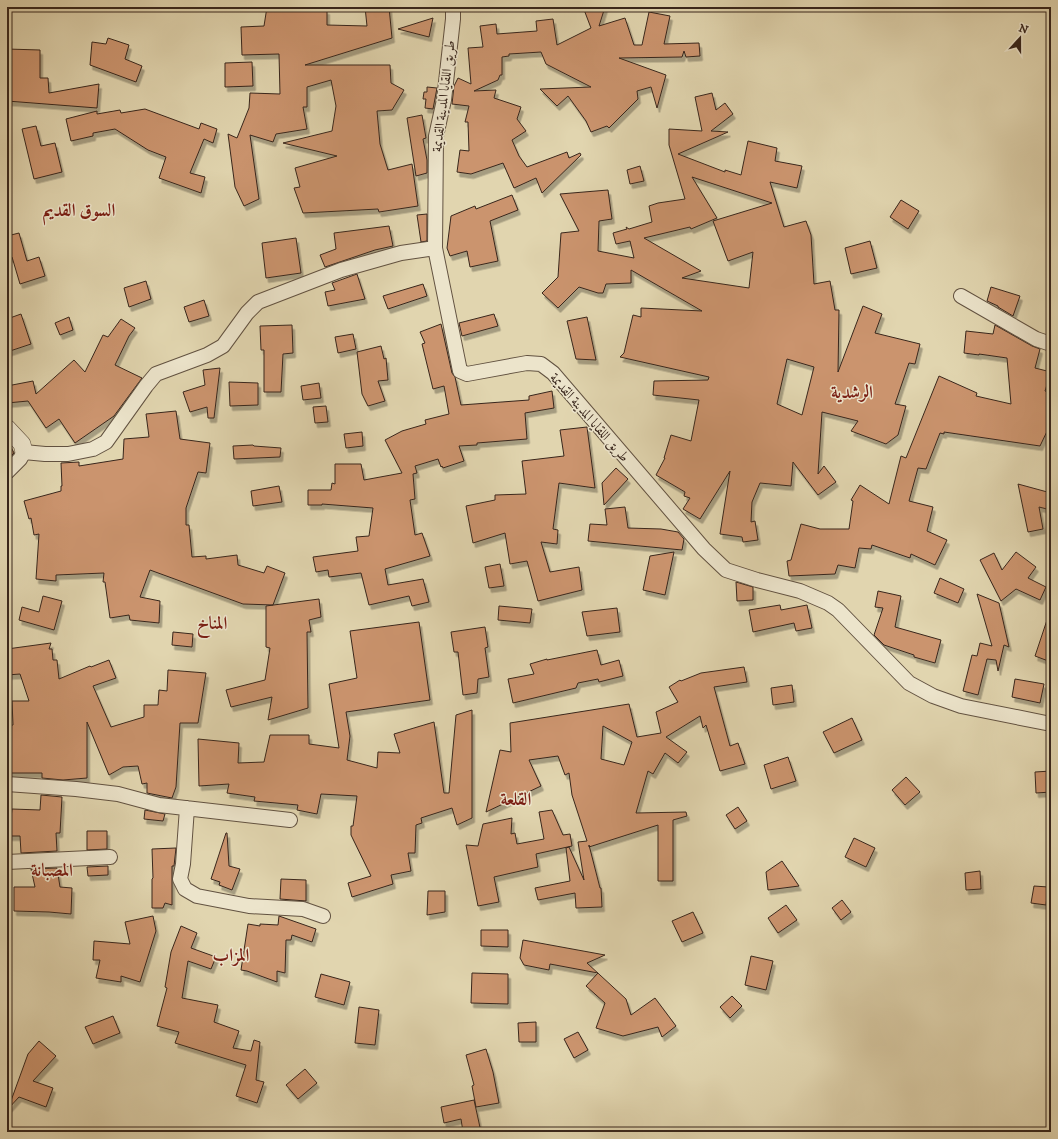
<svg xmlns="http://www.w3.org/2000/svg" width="1058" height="1139" font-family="'IM FELL DW Pica',Amiri,serif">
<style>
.building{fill:#cb946e;stroke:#38261c;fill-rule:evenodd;filter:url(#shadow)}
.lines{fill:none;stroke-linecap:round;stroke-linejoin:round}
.minor-casing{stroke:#625241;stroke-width:16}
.tertiary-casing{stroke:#625241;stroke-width:18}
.minor{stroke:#ece4cb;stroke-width:14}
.tertiary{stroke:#ece4cb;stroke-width:17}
.labels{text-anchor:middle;stroke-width:3;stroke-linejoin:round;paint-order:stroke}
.street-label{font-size:14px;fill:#38261c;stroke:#ece4cb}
.district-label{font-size:18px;font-weight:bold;fill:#7a1f14;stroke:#ece4cb}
</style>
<defs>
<filter id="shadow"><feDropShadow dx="2.5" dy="4.5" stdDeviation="0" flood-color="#0004"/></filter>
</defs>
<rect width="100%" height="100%" fill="#e1d5af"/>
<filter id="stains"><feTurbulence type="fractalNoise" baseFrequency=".005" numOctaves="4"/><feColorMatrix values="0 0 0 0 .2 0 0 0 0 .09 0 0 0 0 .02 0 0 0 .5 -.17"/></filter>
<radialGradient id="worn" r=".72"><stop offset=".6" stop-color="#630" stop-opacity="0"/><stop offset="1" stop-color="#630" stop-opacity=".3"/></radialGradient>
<path class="building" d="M267,7L307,11V9L327,10V25L367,26L365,7H389L392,38L305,65H390L391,83L404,90L392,110L377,111L380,144L388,170L412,164L418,206L379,212L378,209L303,213L294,188L300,187L295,168L337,156L283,143L332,131L336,106L331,80L307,87V107H303L307,129L276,134L273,142L250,135L259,199L244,206L235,187L228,134L237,138L249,108L250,93L280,94L279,54L242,55L241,27L264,26Z
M583,7H605L599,26L625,18L634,45H642L649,12L670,16L664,44L699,43L700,56L686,57L684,51L682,57L619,58L666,75L657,108L651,87L637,91L638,99L609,128L607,126L591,132L586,121L568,96L557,106L540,89L591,87L546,64L541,52L509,54V56L502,57V75H500L498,80L474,91L496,90L494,98L521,107L517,119L526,131L512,140L519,156L527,167L567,152L569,158L580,153L581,155L542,193L536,178L514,188L503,163L471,174L457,172L460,150L469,151L468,122H465L469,106L452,104L454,86L458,78L471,84L468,48L483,47L480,26L496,24L497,34L537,31L536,21L553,19L557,45L591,28Z
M433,18L429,37L398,29Z
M108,38L129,45L125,59L142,66L136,82L90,65L92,42L106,44Z
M7,49L40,50V78H48L49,93L99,84L97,108L7,101Z
M252,62L253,86L225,87V63Z
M427,87L437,88L433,109L425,108L426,99H423L424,92H427Z
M712,93L716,110L725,103L733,114L711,131L728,132L678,154L725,172V170L741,175L748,141L777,148L775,161L802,166L797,188L770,182L784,227L806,221L811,235L814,284L830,281L835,310H839L838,372L863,306L882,314L875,333L920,344L915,364L909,363L895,404L906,406L898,435L886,444L851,431L858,421L822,412L818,474L824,466L836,482L818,495L793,462L791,486L760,483L752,502L751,522L755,521L758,540L743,542L742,537L720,534L730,471L700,519L683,509L690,498L684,496L685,492L656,475L665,458H664L671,435L691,441L699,400L653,395L654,381L708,380L709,377L620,357L624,353L633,315L641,317V308L702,311L631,270V283L606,284L603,293H598L579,287L558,308L542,293L558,277L561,233L579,231L560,194L608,190L612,219L599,221L598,251L634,258L630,241L616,244L613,233L627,229L626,227L629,229L652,222L649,206L658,203L685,199L669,145V129L702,131L695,97ZM692,177L772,203L713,221L728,261L753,252L749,288L682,278L701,271L644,238L690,227L691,229L717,218ZM787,359L814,367L802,415L777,404Z
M145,109L199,129L201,123L217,129L213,143L204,139L190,173L205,177L201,193L159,178L166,157L148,150L115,129L93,133V136L71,141L66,119L97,111V114L120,110L121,113Z
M422,115L426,138L423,139L427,160V173L416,176L407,118Z
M36,126L41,146L55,143L62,172L34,179L22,129Z
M640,166L644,181L630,184L627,170Z
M512,195L518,210L490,221L498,261L470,267L467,251L450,256L447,248L451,216L475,206L476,209Z
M901,200L919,211L908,229L890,217Z
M427,214V241L421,242L417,215Z
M389,226L393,246L375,250L325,267L320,255L336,249L334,233Z
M19,233L27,261L39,257L45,276L20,284L12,257L7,258V236Z
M296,238L301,273L266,278L262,243Z
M870,241L877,268L851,274L845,248Z
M357,274L365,299L328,306L325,292L335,290L332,283Z
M146,281L151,299L129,307L124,288Z
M423,284L427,296L388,309L383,296Z
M991,287L1020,296L1013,316L998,307V306L987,301Z
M204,300L209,316L189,322L184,307Z
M21,314L31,344L7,352V319Z
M494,314L498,326L462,336L459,323Z
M69,317L73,330L60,335L55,323Z
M587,317L596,360L576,359L567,321Z
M121,319L135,328L129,336L115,365L142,378L114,416L75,443L59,419L46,428L28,401L7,403V386L33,381L36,394L74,360L85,372L103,335L108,337Z
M441,324L452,373L455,377L461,405L529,400V396L552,391L554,408L525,413L527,439L477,443V445L459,446L464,461L443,468L442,466L441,467L438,459L415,466L417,473L413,474L415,499L410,500L415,535L422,533L430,556L385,569L388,585L423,579L429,602L412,606L409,596L369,605L361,573L329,577L328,570L316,572L313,557L358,551L356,537L369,536L373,508L322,504V505H308V490H331L332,483L335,484V464H361L364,480L402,473L385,440L402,431L426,424L425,420L449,414L444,386L433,389L422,344L425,343L420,332Z
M292,325L293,353L283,354L281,392H264V350H261L260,326Z
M995,325L1032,346L1040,349L1035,368L1051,372L1045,391L1051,393V423L1040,446L944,432V434L940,433L926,469L918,468L909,501L933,507L927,531L947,540L935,565L911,554L910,558L872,545L871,549L859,548L855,568L838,565L835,574L789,576L787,561L791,560L801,524L820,529H849L853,501L851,500L860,485L889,504L901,456L906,458L939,376L977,393L976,396L1011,404L1007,358L979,354V355L964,353L966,331L993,334Z
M353,334L356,349L338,353L335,337Z
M381,346L384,359L386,358L388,380L378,381L385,401L368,406L362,394L357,352Z
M220,368L214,418H208L207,407L190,412L183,392L205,385L203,370Z
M229,382L258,383V405L230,406Z
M319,383L321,398L303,400L301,386Z
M326,406L328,422L315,423L313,407Z
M176,411L180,439L210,443L206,473L198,472L186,508V525H189L192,557L206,556V559L237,555L238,565L264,573L267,566L285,573L273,605L243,604L150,570L140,597L160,601L159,623L130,620L129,615L110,618L105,582H103L104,573L56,575V581L36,579L39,534L34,535L31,518L29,519L24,501L61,491V486H62L61,463L79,462V466L123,459L124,439L149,437L146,414Z
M587,427L595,488L559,483L553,529L558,530L557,544L541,542L550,572L579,567L582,590L538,601L527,561L510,564L505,533L473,543L466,506L495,500V495L526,494L522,461L564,456L560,430Z
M362,432L363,446L346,448L344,434Z
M253,445L254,446L281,448L280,457L234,459L233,446Z
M11,447L14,453L9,458L7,456V450Z
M616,468L628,479L604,505L602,483Z
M1018,484L1051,493V510L1039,507L1043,529L1028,532Z
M279,486L282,502L253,506L251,491Z
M625,507L628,528L661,529L678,532L684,539L682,550L588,541L590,524L607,525L605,509Z
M674,552L665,595L643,590L650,556Z
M1016,552L1036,567L1028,578L1046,587L1040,600L1016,589L1001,601L980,560L994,553L1002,570Z
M500,564L504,586L489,588L485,567Z
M940,578L964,589L958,603L934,593Z
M736,582L753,587V600L737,601Z
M878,591L901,596L895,627L941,640L935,663L914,657V655L884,645L874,635L883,608L875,607Z
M977,594L999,603L1009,647L1004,645L998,671L996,660L987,659L978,695L963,691L972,655L977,656L980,643L992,646Z
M43,596L62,601L54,630L19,620L22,607L39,612Z
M319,599L321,617L309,620L311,632H307L308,708L268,720L272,697L231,707L226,690L265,680L270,648L266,647V606Z
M780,605L781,610L807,605L812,628L796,631L794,623L753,632L749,610Z
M499,606L532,609L530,623L498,620Z
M617,608L620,632L587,636L582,612Z
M1048,617L1051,618V662L1035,656Z
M419,622L430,700L346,712L350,736L347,760L377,768L378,752L400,753L394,734L434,722L444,793H449L456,715L472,710V818L457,825L452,808L421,818L422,823L416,825L415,853H408L411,871L391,875L393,884L352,897L348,883L371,876L351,835V826H353L357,796L321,794L317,814L297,810L298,805L254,801L255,797L227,793L229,784L199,786L198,739L239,743L238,763L264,762L270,735H309V744L339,748L329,684L357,678L350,631Z
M485,627L488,647L485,648L489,677L478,679L477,693L463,695L458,652H454L451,632Z
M173,632L193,634L192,647L172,645Z
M51,643L49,649H52L53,660H57L59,679L90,666L91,667L109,660L116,678L93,686L111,727L144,717V705H158L159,690L167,691L168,670L206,673L198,723H180L176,787L172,798L147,793V783L142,784L138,766L123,767L109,775L87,722V778L63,780L42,778V773H7V726L13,725L12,701H29L20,674L7,675V649Z
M597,650L601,665L619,660L623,676L599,682L598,679L578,683L576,688L513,703L508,679L534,674L530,664L547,659V660Z
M744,667L747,682L714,687L730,746L738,743L745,764L720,771L706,725L703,728L700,716L666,737L687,752L678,763L665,753L653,774L648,771L636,813L686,812L687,816L673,820V881H658V825L589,847V845L600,888H601L602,907L576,908L575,893L538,900L535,888L570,881L566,848L569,847L584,880L578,842L587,841L572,795L569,773L565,775L558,756L529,760L541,786L486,812L500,750L511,752L510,723L629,704L637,737L661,733L656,712L678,702L669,687L680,680L681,681L701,673ZM603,726L632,742L624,765L601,759Z
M1015,679L1044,684L1040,703L1012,697Z
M792,685L794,702L773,705L771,688Z
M852,718L862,740L834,753L823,732Z
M788,757L796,781L771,789L764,765Z
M1051,771V792L1036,793L1035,772Z
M906,777L920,792L905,805L892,790Z
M41,795L62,797L60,833H56L57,851L21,853L20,836H9L12,809L40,810Z
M738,807L747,821L735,829L726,815Z
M145,810L165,814L163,821L144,819Z
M552,810L563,835L570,834L572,846L536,854L538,867L494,877L499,902L478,906L466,845L478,846L483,824L512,818L511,834L515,833L517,844L544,839L539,812Z
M87,831H107V849L87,850Z
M226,833H227L229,866L240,869L232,890L219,885L220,882L211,879Z
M854,838L875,848L866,867L845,857Z
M176,848L174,866H172V905L165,903L163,908H152V879L153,878L152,849Z
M782,861L799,886L768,890L766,872Z
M108,866V875L88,876L87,867Z
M57,868L60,887L72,888L71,914L49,912L14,911V887H35L31,869Z
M980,871L981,889L966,890L965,873Z
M281,879L306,880V901L280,899Z
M1034,886L1048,887L1046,905L1031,903Z
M428,891H445V912L427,915Z
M842,900L851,912L841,920L832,908Z
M786,905L797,920L778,933L768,918Z
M693,912L703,933L682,942L672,921Z
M153,916L156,931L140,982L121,976V982L96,978L100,960H93L94,941L130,944L125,922Z
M279,916L316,929L312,942L292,935L291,940H286L285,973L277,971V982L247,971L241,970L248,924L260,926V924L278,925Z
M181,926L197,933L191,948L216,957L211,969L188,961L182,998L218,1005L214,1022L239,1031L233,1048L251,1051L254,1040L260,1042L256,1080L264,1082L257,1103L236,1096L246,1065L175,1043L179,1032L157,1026L167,988L165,987L171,952Z
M481,930H508V947L481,946Z
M523,940L605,955L587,963L626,999L631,1015L655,998L676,1026L662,1037L658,1027L623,1036L596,1028L605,1003L586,986L598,973L550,964L549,970L524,965L520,958Z
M751,956L773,961L766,990L745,985Z
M472,973L508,974V1004L471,1003Z
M321,974L350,982L344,1005L315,997Z
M732,996L742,1006L730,1018L720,1007Z
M359,1007L379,1010L375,1045L355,1043Z
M113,1016L120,1033L93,1044L85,1027Z
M536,1022V1042H519L518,1023Z
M578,1032L588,1050L574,1058L564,1039Z
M39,1041L56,1056L33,1081L53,1088L46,1107L19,1097L8,1109L28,1054Z
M486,1049L493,1072L499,1103L476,1107L472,1086L474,1085L466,1055Z
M305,1069L317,1083L298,1099L286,1085Z
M474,1100L481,1132H463L461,1119L444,1123L441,1107Z"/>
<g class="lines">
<defs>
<path id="minor" d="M453,7V19L444,100L436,136L435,248L460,371L467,374L527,363L541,364L553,373L704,549L726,570L757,580L800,591L828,603L838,610L909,683L933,696L961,706L1051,724
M961,296L1036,339L1051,344
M7,472L20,459L24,452L45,454H68L93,449L106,442L146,386L156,374L207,355L223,346L247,313L258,302L341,270L401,253L435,248
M7,784L76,789L118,794L159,805L290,820
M187,808L183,864L180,879L185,889L197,896L249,906L303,909L323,916
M7,862L110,857"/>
<path id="tertiary" d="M7,428L22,444L24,452"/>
</defs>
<use href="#minor" class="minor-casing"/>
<use href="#tertiary" class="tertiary-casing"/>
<use href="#minor" class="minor"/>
<use href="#tertiary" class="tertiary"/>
</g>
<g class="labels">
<g class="street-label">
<text transform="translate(443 96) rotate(-83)" y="5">طريق اللقايا المدينة القديمة</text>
<text transform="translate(590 417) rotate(49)" y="5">طريق اللقايا المدينة القديمة</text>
</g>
<g class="district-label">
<text x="79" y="216">السوق القديم</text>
<text x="852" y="398">الرشدية</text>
<text x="212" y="629">المناخ</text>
<text x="516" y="805">القلعة</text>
<text x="52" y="876">المصبانة</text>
<text x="231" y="961">المزاب</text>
</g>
</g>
<rect width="1058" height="1139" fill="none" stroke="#e1d5af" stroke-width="24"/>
<rect x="8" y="8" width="1042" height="1123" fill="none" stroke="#38261c" stroke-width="2"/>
<rect x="12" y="12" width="1034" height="1115" fill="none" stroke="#38261c"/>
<g transform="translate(1020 38) rotate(21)" stroke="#ece4cb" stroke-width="3" paint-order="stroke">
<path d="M0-3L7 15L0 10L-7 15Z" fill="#38261c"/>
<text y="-6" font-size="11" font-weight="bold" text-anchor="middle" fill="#38261c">N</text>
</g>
<rect width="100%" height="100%" filter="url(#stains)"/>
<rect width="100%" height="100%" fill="url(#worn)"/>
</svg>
